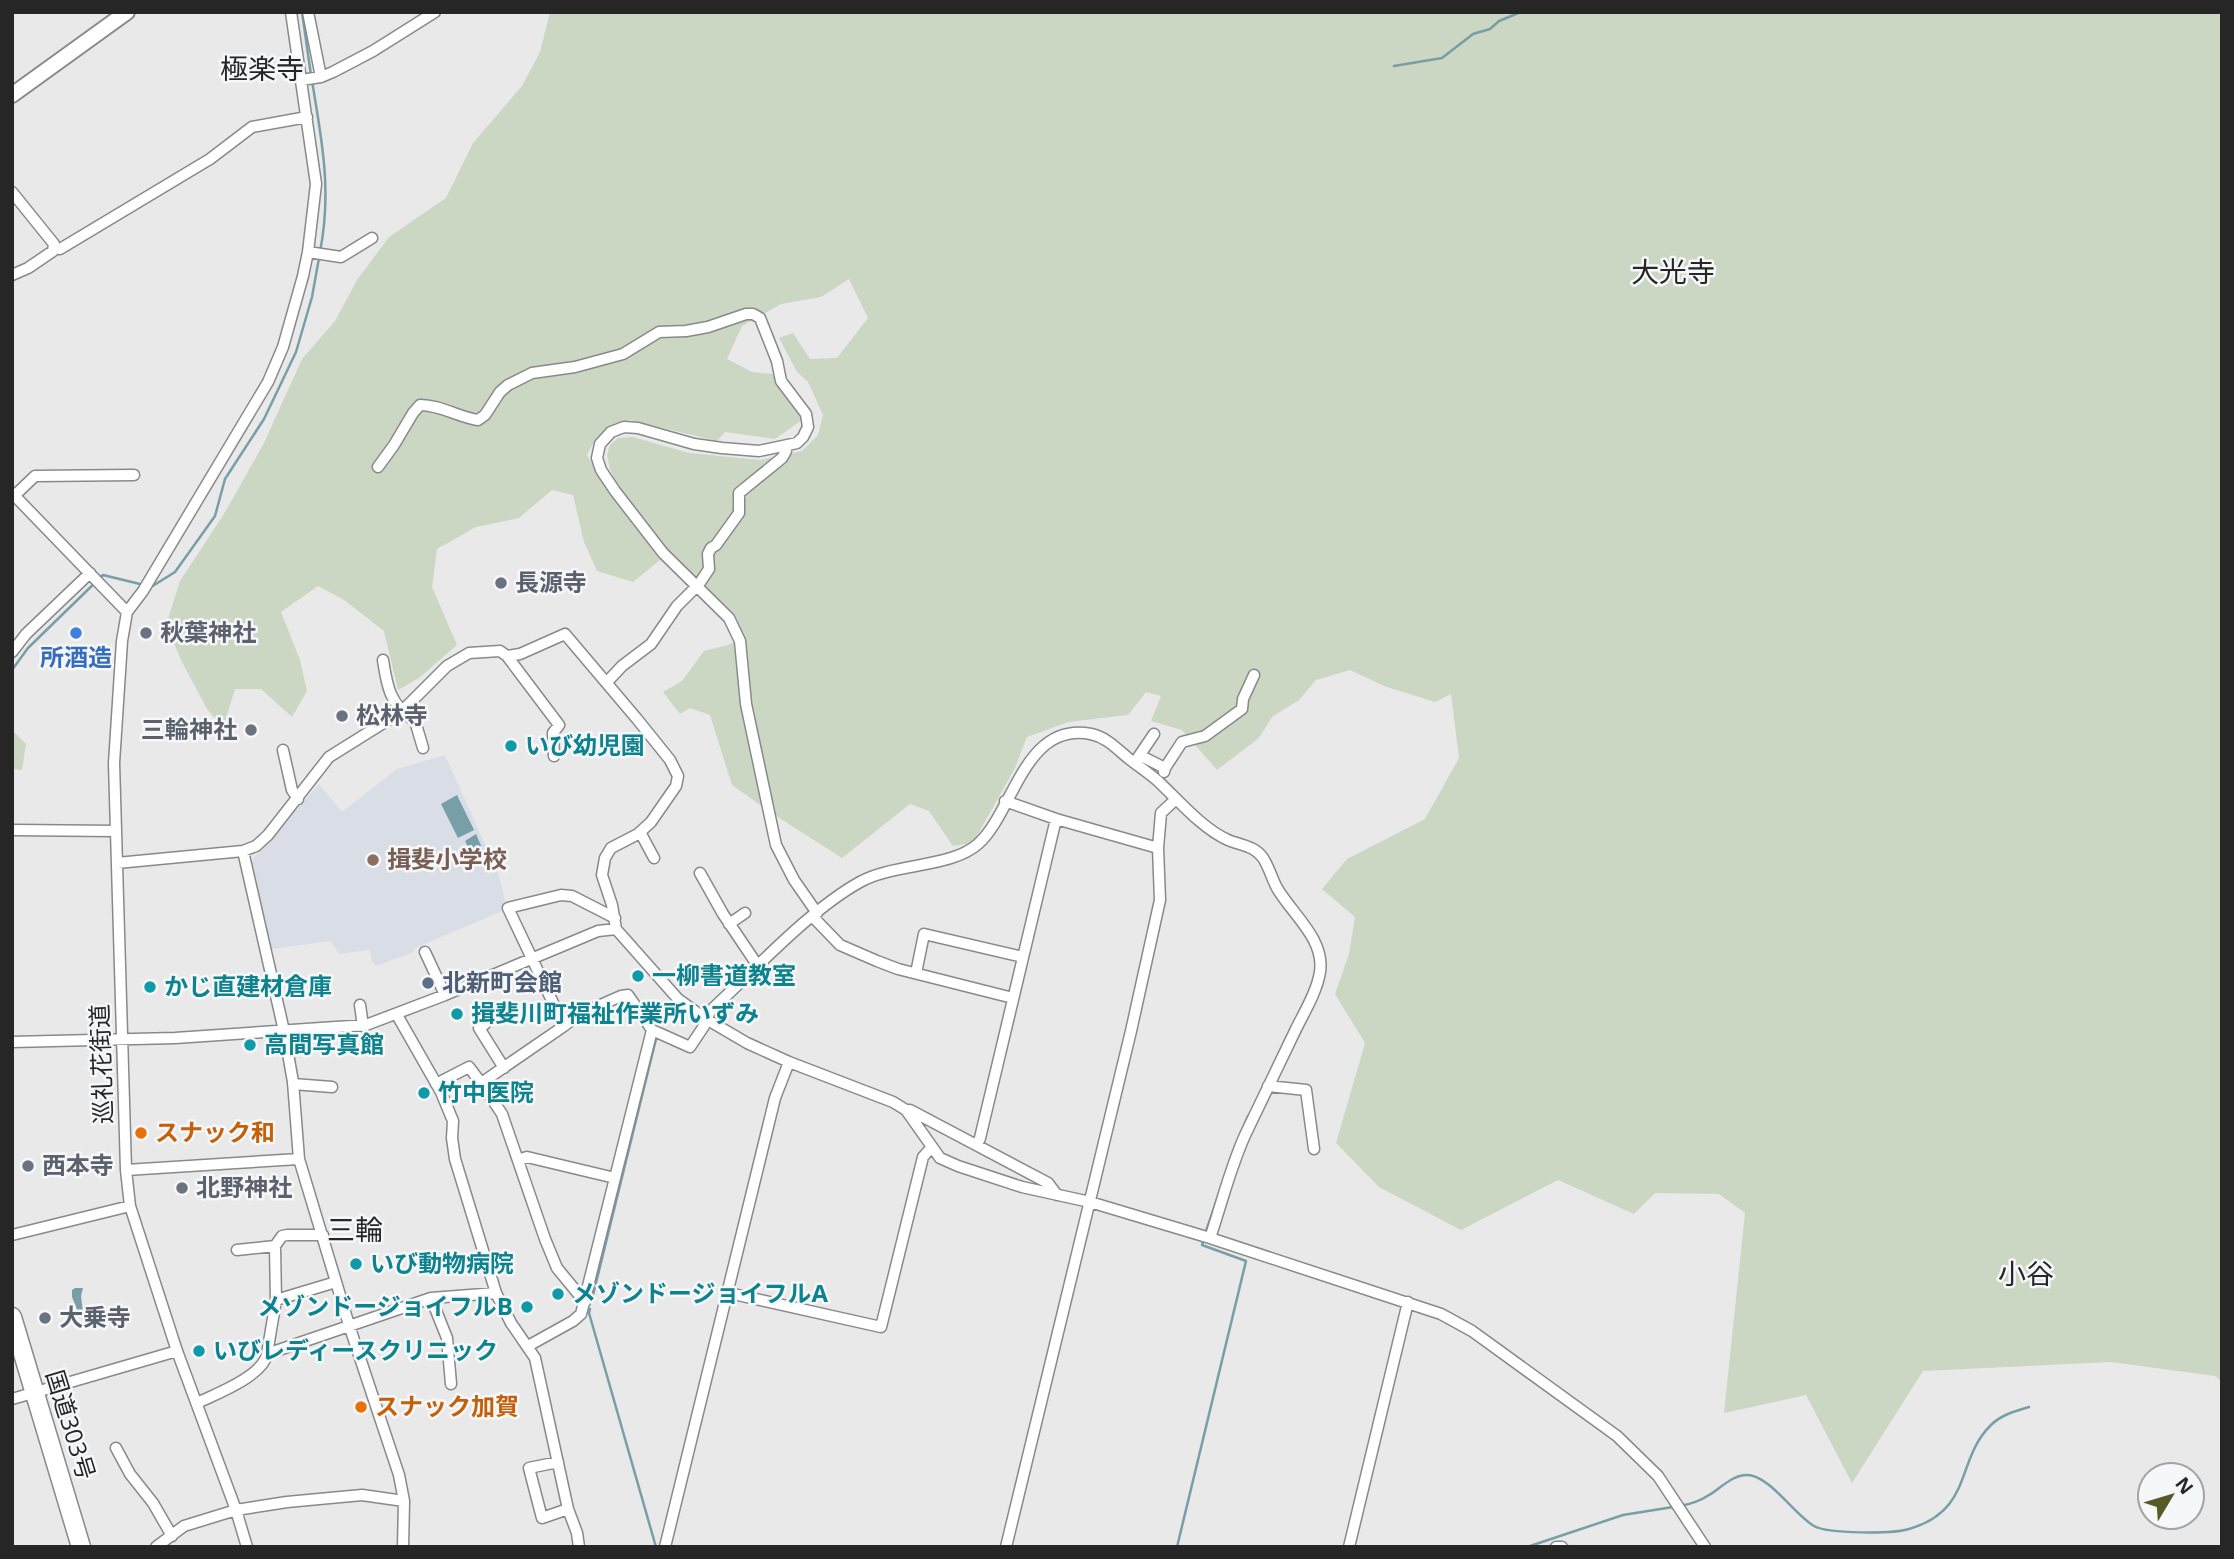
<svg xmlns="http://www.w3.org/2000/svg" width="2234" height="1559" font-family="'Open Sans','Noto Sans JP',sans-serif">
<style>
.built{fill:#d9dde5}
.green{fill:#cbd7c2}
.water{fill:#789ea8}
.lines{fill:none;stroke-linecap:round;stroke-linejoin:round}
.stream{stroke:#789ea8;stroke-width:2.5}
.street-casing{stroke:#88898a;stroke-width:13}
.secondary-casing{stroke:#88898a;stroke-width:18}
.highway-casing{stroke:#88898a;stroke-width:21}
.street{stroke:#fff;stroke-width:10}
.secondary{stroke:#fff;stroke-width:14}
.highway{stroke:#fff;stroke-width:18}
.worship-dot{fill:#6b7280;stroke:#f6f7f8;stroke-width:2.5}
.shop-dot{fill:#3f7fe0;stroke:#f6f7f8;stroke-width:2.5}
.culture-dot{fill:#0f9aa8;stroke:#f6f7f8;stroke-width:2.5}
.education-dot{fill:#8d6e63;stroke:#f6f7f8;stroke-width:2.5}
.service-dot{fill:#5c6f8a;stroke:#f6f7f8;stroke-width:2.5}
.food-dot{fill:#e8710a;stroke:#f6f7f8;stroke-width:2.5}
.labels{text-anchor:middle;stroke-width:5;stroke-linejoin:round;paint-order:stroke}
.worship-label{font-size:24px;font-weight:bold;fill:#5b616d;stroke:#f6f7f8;text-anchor:start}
.shop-label{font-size:24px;font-weight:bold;fill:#366cbe;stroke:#f6f7f8}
.culture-label{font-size:24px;font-weight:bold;fill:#0d838f;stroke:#f6f7f8;text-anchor:start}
.education-label{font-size:24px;font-weight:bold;fill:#785e54;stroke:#f6f7f8;text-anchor:start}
.service-label{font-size:24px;font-weight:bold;fill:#4e5e75;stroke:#f6f7f8;text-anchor:start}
.street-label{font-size:24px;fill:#262627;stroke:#f6f7f8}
.food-label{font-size:24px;font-weight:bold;fill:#c56008;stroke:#f6f7f8;text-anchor:start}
.quarter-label{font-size:28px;fill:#262627;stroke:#f6f7f8}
</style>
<rect width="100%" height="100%" fill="#e9e9ea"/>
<path class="built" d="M445,755L499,876L507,909L415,948L414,952L376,966L372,961L370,950L339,954L331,941L271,949L251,863L255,856L319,784L342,812L397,769Z"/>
<path class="green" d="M550,12H2222V1382L2215,1376L2111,1362L1923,1371L1852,1483L1806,1395L1724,1413L1745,1213L1719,1194L1655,1193L1634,1214L1558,1180L1461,1230L1379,1187L1336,1143L1365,1043L1335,994L1349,954L1355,917L1322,889L1347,859L1425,819L1459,758L1451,694L1435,702L1384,686L1350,670L1316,680L1299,700L1272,717L1259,738L1217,770L1182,730L1151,721L1161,696L1146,692L1128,715L1068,722L1027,737L1015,768L973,843L953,846L929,811L910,804L842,858L773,814L732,785L710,715L690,708L680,714L663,692L682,681L704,651L728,645L745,637L734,613L667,550L619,489L610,469L607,455L610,445L618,438L633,437L689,453L760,460L802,451L818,435L823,415L808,382L797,372L779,338L793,333L810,359L837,358L868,318L849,279L821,297L781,304L742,326L727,359L752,372L773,374C779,390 793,405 802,420L775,439L725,432L717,441L630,420L611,425L596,438L587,455L605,487L660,560L633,582L597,571L584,542L573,495L552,490L519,518L476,527L437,549L432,587L457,645L419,678L398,690L384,631L344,600L318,586L281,612L300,660L307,691L292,717L261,689H235L223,728L207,709L182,662L166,625L180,581L224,514L264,443L302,359L335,321L357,280L389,237L446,198L473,143L522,86L540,52Z
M12,730L26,744L22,770L12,769Z"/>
<path class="water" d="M457,795L474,830L458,838L441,804Z
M476,834L483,850L472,854L465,841Z
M75,1288H83L81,1296L83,1312H78L72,1297V1290Z"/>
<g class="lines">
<path class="stream" d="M302,12L311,75
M1394,66L1442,58L1473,34L1490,29L1499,21L1521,12
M312,81C322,141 332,191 320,252
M151,587L175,572L215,516L225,479L264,419L296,352L312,297L319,258
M12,670L28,648L103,575L144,585
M1240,1135L1248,1116
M1205,1234L1236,1145
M592,1299L656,1039
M590,1309L589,1313L656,1547
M1680,1506C1691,1504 1700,1501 1709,1495C1721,1488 1732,1475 1747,1475C1769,1475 1795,1515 1814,1526C1828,1534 1893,1534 1909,1529C1974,1510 1955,1460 1991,1425C2001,1415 2015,1411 2029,1407
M1177,1547L1246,1261L1202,1245L1203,1241
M1527,1547L1623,1515L1673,1507"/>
<defs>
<path id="street" d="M308,12L321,77
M301,80L321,77L333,72L373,51L435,12
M12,192L54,244L53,251L28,268L12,275
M54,248L60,249L210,159L252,127L307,117
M308,252L341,257L372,238
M378,467L394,445L413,413L420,405C441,405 458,417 478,420L485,415L500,392L508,385L532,373L575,367L623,354L659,332L686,331L708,327L746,314H753L760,318L777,361L781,381L806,414L808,427L803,437L797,443L759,451L722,448L694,444L638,428L624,427L611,432L600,444L597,458L601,470L615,491L663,553L729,618L740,641L746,704L776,845L794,880L817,913
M12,493L127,612
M14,496L35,476L134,475
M12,652L26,634L90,573
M507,656L559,725L553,733L554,756
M383,660C387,687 390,705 415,721L423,748
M607,682L622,666L651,644L677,606L699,584L709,569L708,554L711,548L716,545L739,513V493L782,458L786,451L785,447
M283,750L292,790L298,799
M1141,756L1165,768L1164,772
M1137,759L1154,734
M1165,768L1182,742L1205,736L1242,709L1243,699L1254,675
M1005,801L1056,819L1158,848
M12,830L116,831L126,1170L130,1206L177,1351L236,1510L247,1547
M116,831L114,763L122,641L127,612L143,591L268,382L283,347L303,276L308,252L316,184L291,12
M640,832L654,858
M243,851L284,1031L293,1082L299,1159L349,1325L399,1475L404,1501L403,1547
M117,863L243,851L256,846L268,835L329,757L401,712L447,666L469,653L500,651L507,656L520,654L565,634L637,719L670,760L678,776L676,786L651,822L638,834L611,848L605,858L602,875L612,905L616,929L678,999L706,1019L747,1043L789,1062L893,1102L906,1110H910L1048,1183L1057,1195
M700,873L723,914L758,966
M813,917L840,945L877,961L898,969L1013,998
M729,924L745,913
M425,952L445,995
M916,973L924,934L1023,957
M360,1005L363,1026
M397,1015L441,1092L453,1121L452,1138L455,1159L496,1293L511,1323L535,1358L568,1509L577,1533L579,1547
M485,1024L479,1028L504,1068
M564,1026L508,908L561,895L572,896L615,918
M12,1042L175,1038L366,1025L445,995L598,931L616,929
M293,1084L332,1087
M436,1084L469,1067L484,1087
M1268,1086L1306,1090L1314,1149
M906,1110L940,1158L958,1166L1022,1187L1090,1202L1210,1238L1441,1314L1472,1331L1617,1436L1658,1476L1705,1547
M977,1145L980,1138L1056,819
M518,1160L527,1157L615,1178
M126,1170L299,1159
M12,1235L130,1206
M275,1246L282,1236L287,1235H323
M237,1250L275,1246L276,1300
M336,1282L276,1300L267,1354L431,1298L496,1293
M729,1293L881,1327L923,1157L930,1149
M431,1298L447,1338L451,1384
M585,1302L557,1268L545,1239L502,1114L484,1087V1081L564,1026L578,1015L621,996L628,995L652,1030L690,1047L704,1026L710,1011C755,970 808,911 860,882C894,863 951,868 978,844C1014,812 1024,721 1091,734C1106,737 1116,748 1128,758C1138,766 1149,773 1159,782C1179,801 1203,829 1228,840C1240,845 1255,846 1263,858C1269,867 1272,879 1277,888C1292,914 1325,939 1320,972C1317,991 1305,1011 1296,1029C1280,1063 1263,1097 1247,1131C1231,1164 1222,1203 1210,1238
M528,1346L573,1321L581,1314L652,1030
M12,1399L177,1351
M197,1403C216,1394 263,1376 267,1354
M116,1448L130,1474L153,1503L172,1536
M558,1462L529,1468L542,1518L568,1509
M156,1547L184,1526L236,1510L287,1502L362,1495L404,1501
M665,1547L775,1098L789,1062
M1006,1547L1131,1031L1160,900L1158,848L1161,813L1176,799
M1349,1547L1408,1302
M1556,1547H1562"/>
<path id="secondary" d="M12,95L127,12"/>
<path id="highway" d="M12,1317L81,1547"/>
</defs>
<use href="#street" class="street-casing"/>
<use href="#secondary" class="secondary-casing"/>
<use href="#highway" class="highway-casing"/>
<use href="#street" class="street"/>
<use href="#secondary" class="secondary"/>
<use href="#highway" class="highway"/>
</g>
<g class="worship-dot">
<circle cx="501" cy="583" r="7"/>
<circle cx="146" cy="633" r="7"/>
<circle cx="342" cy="716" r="7"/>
<circle cx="251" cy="730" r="7"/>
<circle cx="28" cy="1166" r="7"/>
<circle cx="182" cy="1188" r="7"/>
<circle cx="45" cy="1318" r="7"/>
</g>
<circle class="shop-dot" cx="76" cy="633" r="7"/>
<g class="culture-dot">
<circle cx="511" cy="746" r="7"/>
<circle cx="638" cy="976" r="7"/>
<circle cx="150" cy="987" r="7"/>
<circle cx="457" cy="1014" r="7"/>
<circle cx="250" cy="1045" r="7"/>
<circle cx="424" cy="1093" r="7"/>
<circle cx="356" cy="1264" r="7"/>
<circle cx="558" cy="1294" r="7"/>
<circle cx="527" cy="1307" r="7"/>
<circle cx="199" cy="1351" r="7"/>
</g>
<circle class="education-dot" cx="373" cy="860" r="7"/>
<circle class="service-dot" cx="428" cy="983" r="7"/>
<g class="food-dot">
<circle cx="141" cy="1133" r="7"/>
<circle cx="361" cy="1407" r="7"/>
</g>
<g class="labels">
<g class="worship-label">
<text x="515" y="591">長源寺</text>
<text x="160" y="641">秋葉神社</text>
<text x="356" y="724">松林寺</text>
<text x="237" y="738" text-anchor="end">三輪神社</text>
<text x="42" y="1174">西本寺</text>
<text x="196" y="1196">北野神社</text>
<text x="59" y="1326">大乗寺</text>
</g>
<g class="shop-label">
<text x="76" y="666">所酒造</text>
</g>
<g class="culture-label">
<text x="525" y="754">いび幼児園</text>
<text x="652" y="984">一柳書道教室</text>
<text x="164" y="995">かじ直建材倉庫</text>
<text x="471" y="1022">揖斐川町福祉作業所いずみ</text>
<text x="264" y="1053">高間写真館</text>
<text x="438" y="1101">竹中医院</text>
<text x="370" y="1272">いび動物病院</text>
<text x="572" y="1302">メゾンドージョイフルA</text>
<text x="513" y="1315" text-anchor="end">メゾンドージョイフルB</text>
<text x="213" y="1359">いびレディースクリニック</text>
</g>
<g class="education-label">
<text x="387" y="868">揖斐小学校</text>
</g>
<g class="service-label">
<text x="442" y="991">北新町会館</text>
</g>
<g class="street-label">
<text transform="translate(102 1064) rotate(-92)" y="8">巡礼花街道</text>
<text transform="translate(70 1425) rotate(73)" y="8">国道303号</text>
</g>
<g class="food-label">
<text x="155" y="1141">スナック和</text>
<text x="375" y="1415">スナック加賀</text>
</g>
<g class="quarter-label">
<text x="262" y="79">極楽寺</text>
<text x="1673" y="282">大光寺</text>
<text x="355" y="1240">三輪</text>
<text x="2026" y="1284">小谷</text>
</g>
</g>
<rect width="2234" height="1559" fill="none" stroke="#262627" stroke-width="28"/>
<g transform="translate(2171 1496) rotate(52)"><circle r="33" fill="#f6f7f8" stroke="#a3a3a4" stroke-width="2"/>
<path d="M0-5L12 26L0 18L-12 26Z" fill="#575927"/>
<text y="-10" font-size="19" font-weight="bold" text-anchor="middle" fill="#262627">N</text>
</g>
</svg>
